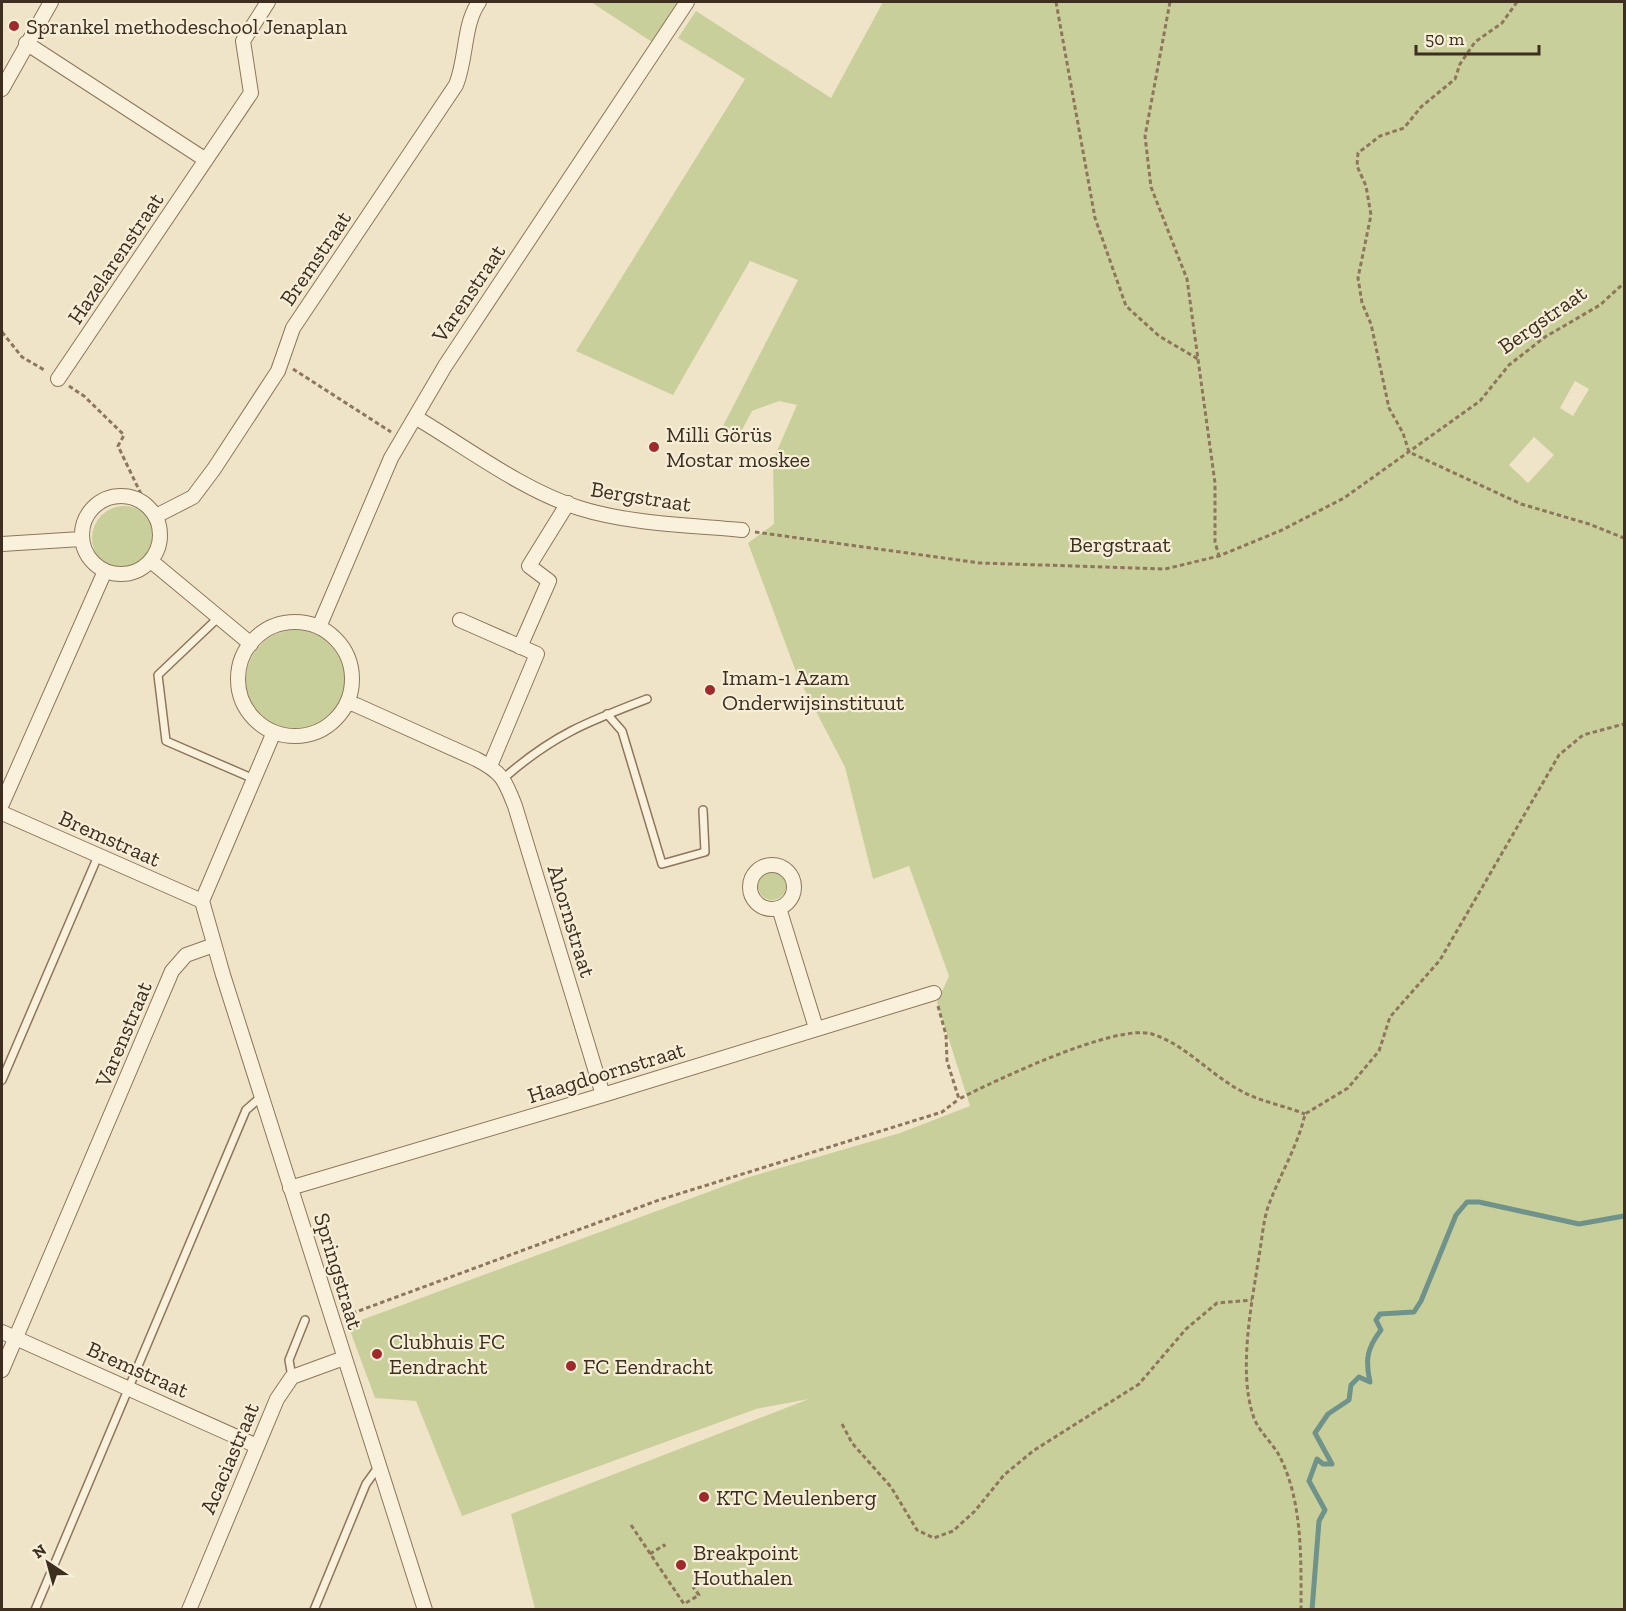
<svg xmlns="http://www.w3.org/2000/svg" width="1626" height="1611" font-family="'Zilla Slab',serif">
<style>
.green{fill:#c9cf9b;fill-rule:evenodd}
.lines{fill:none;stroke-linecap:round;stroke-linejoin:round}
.stream{stroke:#6f938a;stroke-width:5}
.lane-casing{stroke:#8d765c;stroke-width:10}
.street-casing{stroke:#8d765c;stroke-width:16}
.path{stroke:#8d765c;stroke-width:3;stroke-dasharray:4.5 3;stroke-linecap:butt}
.lane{stroke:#faf1dc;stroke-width:7}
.street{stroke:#faf1dc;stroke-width:14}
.poi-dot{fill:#9e2a2b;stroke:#f7eed8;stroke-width:2}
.labels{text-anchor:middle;stroke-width:4.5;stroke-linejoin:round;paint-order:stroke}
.poi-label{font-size:22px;fill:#3d2e20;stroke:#f7eed8;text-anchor:start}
.street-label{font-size:22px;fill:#3d2e20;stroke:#f7eed8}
</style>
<rect width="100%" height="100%" fill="#f0e4c8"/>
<path class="green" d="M591,2H678L652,42Z
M883,2H1624V1609H535L511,1514L809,1399L756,1409L462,1516L416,1401L375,1398L348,1325L746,1178L900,1133L970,1106L937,1002L949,976L909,866L873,879L845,767L798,677L748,543L774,524L773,460L797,405L779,401L752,411L735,443L719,441L723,426L798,280L750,261L673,395L576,351L745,79L678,38L696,11L831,98ZM1575,381L1589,389L1573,416L1560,408ZM1534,437L1554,455L1528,483L1509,465Z
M92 538a32 32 0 1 1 64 0a32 32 0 1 1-64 0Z
M246 680a50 50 0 1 1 100 0a50 50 0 1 1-100 0Z
M758 886a14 14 0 1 1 28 0a14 14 0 1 1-28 0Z"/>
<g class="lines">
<path class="stream" d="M1312,1610L1319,1521L1325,1510L1309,1481L1317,1459L1323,1464H1332L1315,1433L1328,1414L1349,1400L1351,1385L1359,1377L1370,1382C1365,1360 1367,1348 1381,1330L1376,1320L1380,1314L1414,1312L1421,1301L1456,1215L1467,1202H1479L1579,1224L1624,1216"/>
<defs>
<path id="lane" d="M219,617L158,675L166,741L254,779
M607,714L622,731L662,864L705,852L703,810
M504,778C553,735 587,722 647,699
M2,1080L98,856
M292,1377L289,1360L305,1320
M35,1610L246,1110L262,1096
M314,1610L366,1484L379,1466"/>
<path id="street" d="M26,43L206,160
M2,89L51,2
M58,379L251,93L243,41L268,2
M415,417C466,447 522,490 579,508C630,524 688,525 742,530
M82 535a39 39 0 1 1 78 0a39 39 0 1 1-78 0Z
M156,516L193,497L214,469L278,371L293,328L456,85C467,58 463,25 479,2
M2,544L81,539
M151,561L251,644
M460,620L537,654L490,766
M238 679a57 57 0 1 1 114 0a57 57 0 1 1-114 0Z
M319,627L391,458L445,366L687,2
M520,647L549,581L529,566L568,503
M347,703L356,705L476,759C502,772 505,780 515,806L603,1095
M274,732L202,901L223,975L425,1610
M2,804L105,571
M2,813L202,901
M750 887a22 22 0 1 1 44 0a22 22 0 1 1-44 0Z
M779,908L816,1028
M290,1188L603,1095L934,993
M2,1332L257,1446
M2,1370L172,971L186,955L214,945
M189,1610L277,1399L292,1377L344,1358"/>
</defs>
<use href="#lane" class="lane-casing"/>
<use href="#street" class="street-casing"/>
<path class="path" d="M1056,2L1095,218L1126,306L1159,336L1198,359
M1170,2L1145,136L1151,187L1187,279L1215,483V542L1219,556
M1517,2L1502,23L1475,42L1460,64L1455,79L1421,107L1404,128L1380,136L1358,153L1357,166L1366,186L1371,215L1358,278L1362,303L1371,324L1389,408L1403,433L1409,452L1521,504L1589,524L1624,538
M2,332L22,357L46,371
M293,369L391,432
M69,386L84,396L124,435L118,446L141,494L137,499
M755,532L980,563L1165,569L1219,556L1282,530L1344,498L1480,401L1509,365L1545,337L1600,305L1624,283
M938,1006L946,1035L947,1061L959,1099C994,1081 1116,1023 1152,1034C1187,1045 1212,1077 1245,1093C1263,1102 1285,1106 1305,1114
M345,1316L659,1200L942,1112L959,1099
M842,1424L852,1443L891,1487L917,1530L934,1538L953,1531L975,1511L1004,1475L1033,1451L1139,1384L1186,1329L1217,1303L1252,1300
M631,1525L684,1604L699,1595L693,1587
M650,1554L664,1545L665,1547
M1301,1610C1301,1560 1303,1503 1280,1457C1273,1443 1257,1430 1253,1415C1238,1370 1252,1302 1259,1256C1262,1240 1263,1222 1268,1207C1279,1176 1298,1146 1305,1114L1348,1088L1379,1051L1390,1017L1440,960L1559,755L1583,735L1624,724"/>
<use href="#lane" class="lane"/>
<use href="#street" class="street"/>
</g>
<g class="poi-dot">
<circle cx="14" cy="26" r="6"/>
<circle cx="654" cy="447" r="6"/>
<circle cx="710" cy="690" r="6"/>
<circle cx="377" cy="1354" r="6"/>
<circle cx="571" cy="1366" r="6"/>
<circle cx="704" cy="1497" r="6"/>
<circle cx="681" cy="1565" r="6"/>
</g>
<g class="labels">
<g class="poi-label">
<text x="26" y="34">Sprankel methodeschool Jenaplan</text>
<text x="666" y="442">Milli Görüs<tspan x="666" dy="25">Mostar moskee</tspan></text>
<text x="722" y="685">Imam-ı Azam<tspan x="722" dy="25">Onderwijsinstituut</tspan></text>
<text x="389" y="1349">Clubhuis FC<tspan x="389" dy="25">Eendracht</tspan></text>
<text x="583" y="1374">FC Eendracht</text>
<text x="716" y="1505">KTC Meulenberg</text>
<text x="693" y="1560">Breakpoint<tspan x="693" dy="25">Houthalen</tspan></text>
</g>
<g class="street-label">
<text transform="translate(115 258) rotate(-56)" y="8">Hazelarenstraat</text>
<text transform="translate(315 258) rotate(-56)" y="8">Bremstraat</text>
<text transform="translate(468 293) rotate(-56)" y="8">Varenstraat</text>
<text transform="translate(1542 319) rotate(-35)" y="8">Bergstraat</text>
<text transform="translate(641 496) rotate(9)" y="8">Bergstraat</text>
<text x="1120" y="552">Bergstraat</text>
<text transform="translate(110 838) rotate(24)" y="8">Bremstraat</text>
<text transform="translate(572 921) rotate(73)" y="8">Ahornstraat</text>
<text transform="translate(123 1034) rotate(-67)" y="8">Varenstraat</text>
<text transform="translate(606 1072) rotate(-17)" y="8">Haagdoornstraat</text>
<text transform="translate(339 1271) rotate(73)" y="8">Springstraat</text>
<text transform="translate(138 1369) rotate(24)" y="8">Bremstraat</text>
<text transform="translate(229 1458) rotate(-67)" y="8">Acaciastraat</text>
</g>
</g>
<rect width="1626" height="1611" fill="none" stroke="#3d2e20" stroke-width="6"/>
<g transform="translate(48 1563) rotate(324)" stroke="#f7eed8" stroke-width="4.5" paint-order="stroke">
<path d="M0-4.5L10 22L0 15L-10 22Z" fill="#3d2e20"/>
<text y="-9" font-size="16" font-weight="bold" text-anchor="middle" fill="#3d2e20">N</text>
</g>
<path d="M1416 45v9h123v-9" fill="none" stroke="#3d2e20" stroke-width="3"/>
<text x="1425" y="45" font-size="18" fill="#3d2e20" stroke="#f7eed8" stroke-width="4.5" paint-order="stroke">50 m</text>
</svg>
